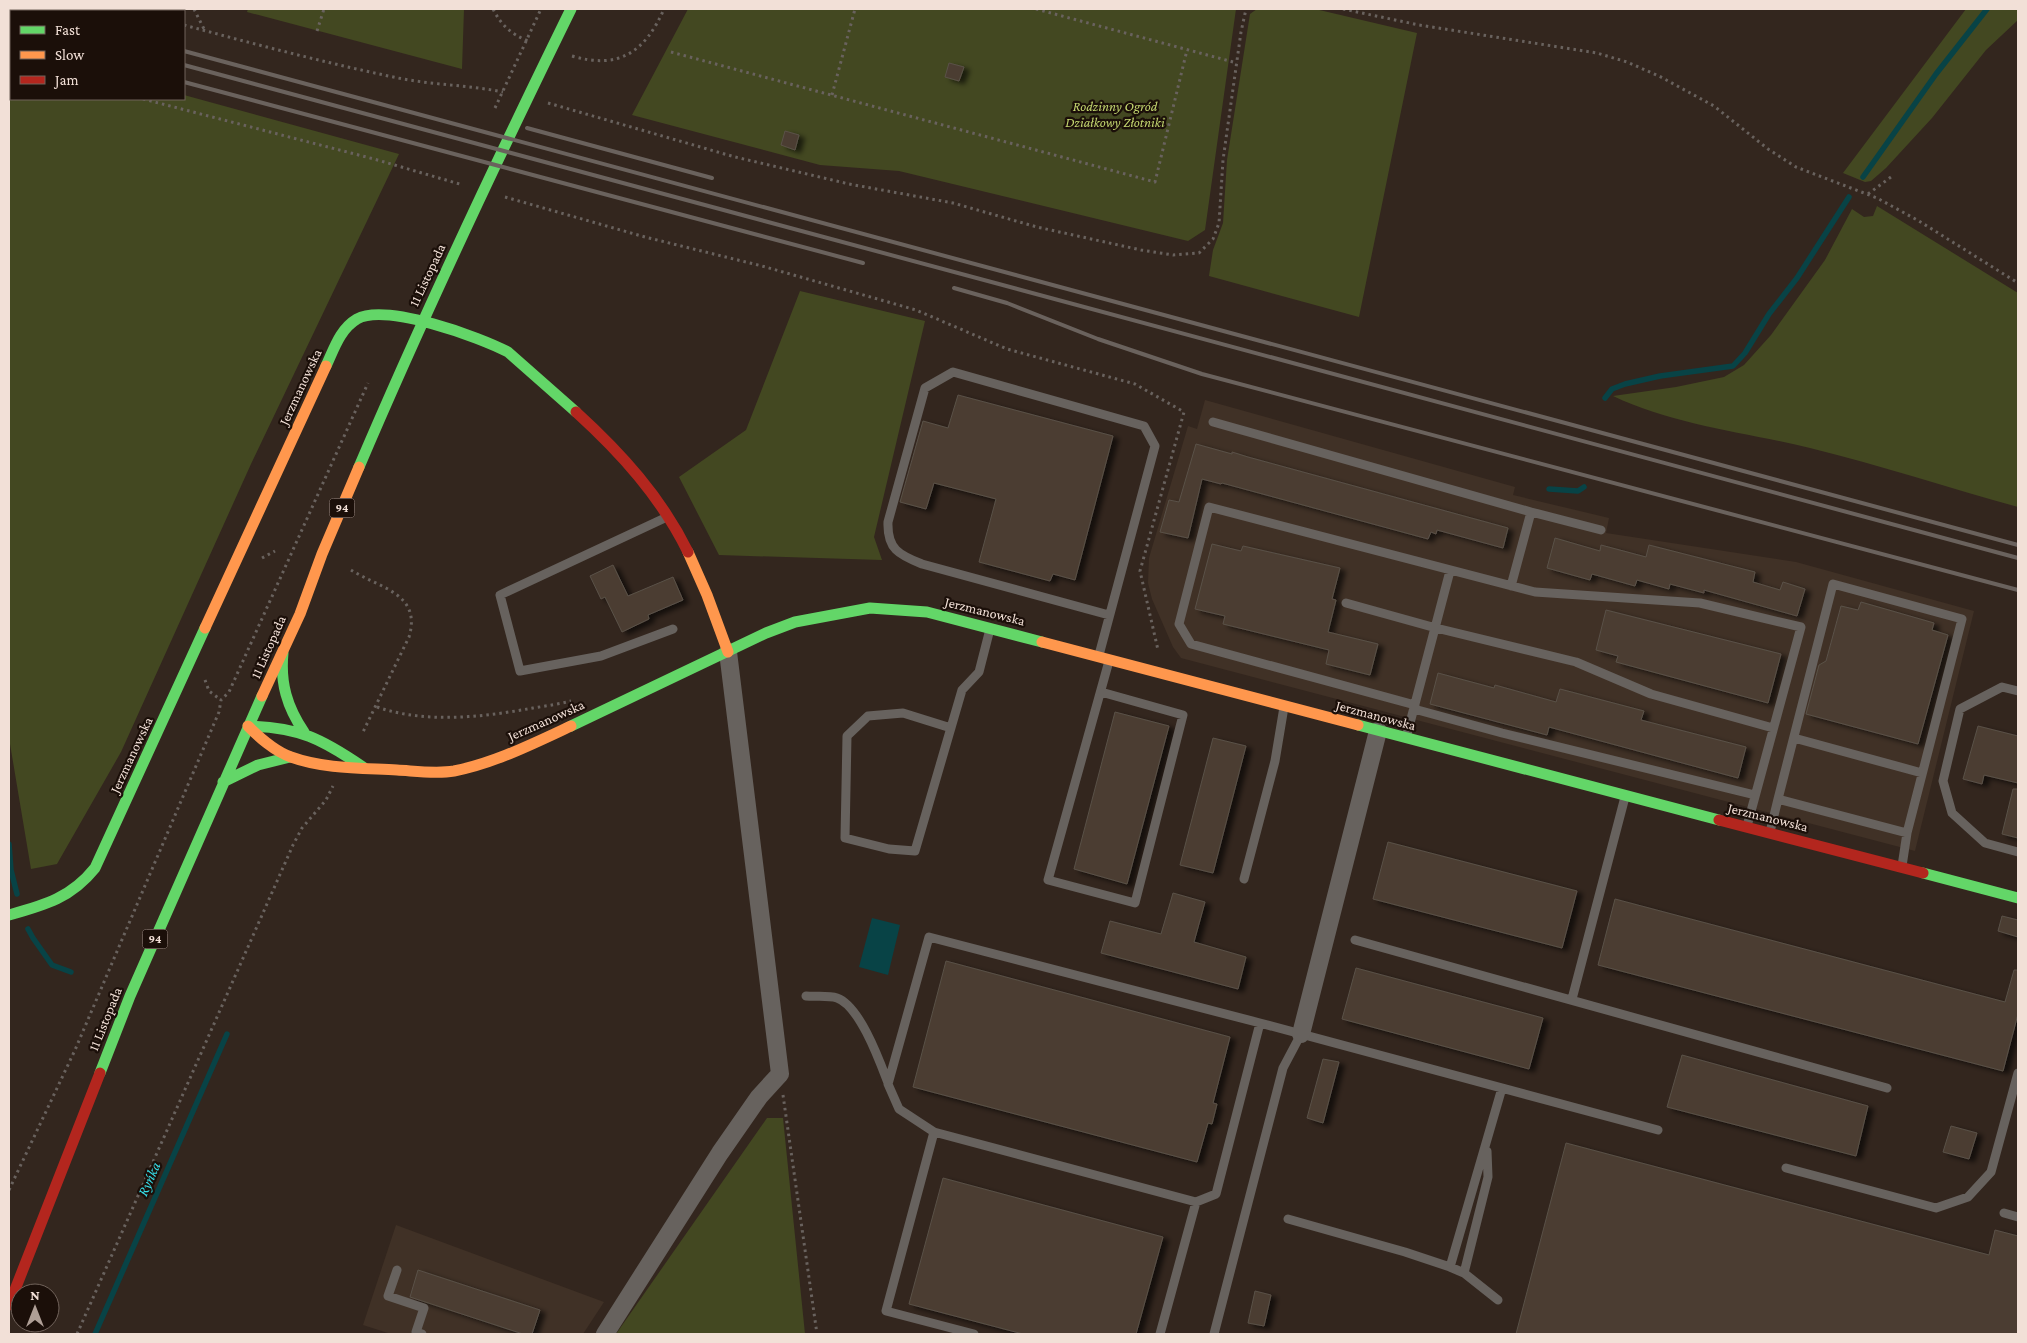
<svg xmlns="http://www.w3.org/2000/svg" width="2027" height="1343" font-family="'Crimson Pro',serif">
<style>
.commercial{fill:#403126}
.green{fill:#434821}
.water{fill:#084346}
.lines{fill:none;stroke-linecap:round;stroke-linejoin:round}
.stream{stroke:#084346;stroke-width:5.5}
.building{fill:#4b3e31;stroke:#5a5148;filter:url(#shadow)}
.path{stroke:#69625e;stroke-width:3;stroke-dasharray:2.5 4;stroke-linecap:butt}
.lane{stroke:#67625e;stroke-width:9}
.street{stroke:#67625e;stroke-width:18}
.fast{stroke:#63d668;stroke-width:11}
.slow{stroke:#ff974d;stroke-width:11}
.jam{stroke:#b3261e;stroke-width:11}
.rail{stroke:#6a625d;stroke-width:4}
.labels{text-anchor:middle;stroke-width:4.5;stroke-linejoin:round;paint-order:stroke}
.shield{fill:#1b0f09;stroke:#b2a199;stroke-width:1}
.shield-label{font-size:12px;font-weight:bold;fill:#f2e0d7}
.park-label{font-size:14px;font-style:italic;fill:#c2d56f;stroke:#1b0f09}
.street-label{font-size:14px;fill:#f2e0d7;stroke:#1b0f09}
.water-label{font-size:15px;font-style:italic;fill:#36dde7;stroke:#1b0f09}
</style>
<defs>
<filter id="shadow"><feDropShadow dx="5.5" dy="3" stdDeviation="2.5" flood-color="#0009"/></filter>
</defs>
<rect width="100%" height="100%" fill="#33261e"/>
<path class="commercial" d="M1205,400L1515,487L1513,495L1609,518L1606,533L1796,562L1974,611L1915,851L1181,658L1173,647L1152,599L1148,583L1149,558L1188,426L1197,429Z
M396,1225L604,1302L583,1334H391L363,1325Z"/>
<path class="green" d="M248,9H464L462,69L247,12Z
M688,9H1236L1205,230L1188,241L899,171L820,165L632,115Z
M1257,9H1315L1417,33L1359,317L1209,276L1213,250L1223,223L1227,160L1250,14Z
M1966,9H2018V20L1986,50L1932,118L1886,168L1871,181L1865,182L1843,173Z
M9,47L11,48V99H184V95L399,154L251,464L121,752L57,864L31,869L9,738Z
M1877,206L2018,293V507C1949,488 1880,465 1810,448C1744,432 1674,425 1613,396L1676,387L1724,377L1744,365L1771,335L1825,260L1852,209L1864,217L1873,216Z
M800,291L925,321L874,537L882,560L719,555L679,477L746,430Z
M767,1118H783L805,1334H616Z"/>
<path class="water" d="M872,918L900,925L888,975L859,967Z"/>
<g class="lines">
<path class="stream" d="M1863,177L1936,74L1987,9
M1605,398L1612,389L1625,384L1660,376L1733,366L1745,353L1769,314L1797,278L1849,197
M1549,489L1578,491L1584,487
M9,844L11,870L17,894
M28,929L33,938L52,965L71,972
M95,1334L227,1034"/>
</g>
<path class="building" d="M949,63L964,67L959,81L945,77Z
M785,131L799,135L795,150L781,145Z
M958,395L1113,436L1075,580L1053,574L1050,581L979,562L996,499L934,483L926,509L900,502L923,421L948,428Z
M1196,444L1232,454V452L1248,457L1508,528L1503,548L1437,530L1436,534L1431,532L1428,539L1222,483L1221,484L1202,479L1188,538L1160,532L1169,500L1179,502Z
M1555,538L1600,551L1601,545L1646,557L1649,545L1755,572L1753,582L1780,590L1783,582L1805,589L1797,616L1704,590V593L1670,584L1669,589L1637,580L1635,586L1592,574L1590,580L1547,568Z
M1212,544L1241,551L1243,546L1340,568L1332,599L1336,600L1328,632L1378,644L1370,675L1326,664L1329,650L1223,624L1225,616L1195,609Z
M613,565L628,596L673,577L683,600L648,615L649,619L622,632L605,597L601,599L590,576Z
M1861,602L1934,623L1932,630L1948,635L1918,744L1806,714L1819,665L1826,661L1841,606L1858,610Z
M1606,610L1781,654L1768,703L1616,662L1618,656L1596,650Z
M1438,673L1494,688L1495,685L1556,702L1560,689L1644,711L1641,720L1746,747L1738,778L1549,727L1547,735L1430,704Z
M1115,712L1169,726L1127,884L1074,869Z
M1978,726L2018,736V783L1984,775L1982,784L1963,779Z
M1213,738L1246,746L1213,873L1180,865Z
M2013,789H2018V838L2002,834Z
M1388,842L1577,891L1562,948L1373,899Z
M1173,893L1205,902L1194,942L1246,957L1238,989L1101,953L1110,921L1161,934Z
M1615,899L2005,1002L2014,970H2018V1014L2003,1071L1598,965Z
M2002,916L2018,920V937L1998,931Z
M946,961L1230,1037L1213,1103L1217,1104L1212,1124L1208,1123L1197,1162L913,1087Z
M1356,968L1543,1018L1529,1069L1342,1019Z
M1682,1055L1868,1106L1856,1156L1667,1107Z
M1323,1059L1339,1062L1323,1123L1307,1118Z
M1951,1126L1977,1133L1969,1159L1943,1152Z
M1566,1143L1989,1255L1995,1230L2018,1236V1334H1516Z
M943,1178L1163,1237L1136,1334H1023L909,1304Z
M418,1270L540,1310L532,1334H523L410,1297Z
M1255,1291L1271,1295L1264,1326L1248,1323Z"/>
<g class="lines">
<path class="path" d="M125,9L134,11
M194,9L204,29
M493,9C501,25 511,34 528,41
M1036,9L1237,63
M1343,9L1419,25L1597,53L1627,62L1659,76L1714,106L1768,149L1796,167L1877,198L1919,221L2018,283
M184,25C254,44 326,63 398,78C433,85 468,85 503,92
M317,31L324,9
M671,52L1155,182L1187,50
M572,56C619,70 645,52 664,9
M832,95L855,9
M143,99L374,159L463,185
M548,103L735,157L849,184L953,203L1037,227L1141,250L1173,255L1199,253L1213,239L1219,223L1223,160L1241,32L1246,9
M495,108L541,9
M1868,194L1891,177
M505,197L645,237L762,266L916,310L1007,349L1135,384L1184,412L1140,571L1158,650
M262,558L275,551
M351,570C379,588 422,593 409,637L363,732
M205,680L209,691L221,700
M377,707C426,724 483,717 533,708C546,706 559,704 571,701
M783,1095L817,1334
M9,1190L75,1050L219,712L221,700L229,692L368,383
M77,1334L293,845L302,828L326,800L333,786"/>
<path class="lane" d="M1213,422L1531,512L1511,586
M1531,512L1601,530
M667,517L500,595L520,671L601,656L673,629
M1346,603L1436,628L1576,662L1651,694L1773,728
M1099,655L1155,446L1144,426L953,372L925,388L888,522C887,549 899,555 922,564L1109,615
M2018,691L2002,687L1960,709L1943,781L1952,813L1985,843L2018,852
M1101,692L1183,715L1135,903L1048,880L1109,661
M1415,705L1191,644L1179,624L1209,507L1535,592L1700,603L1801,627L1747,826
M1414,709L1502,733L1755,795
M951,728L903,713L868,716L847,736L845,838L889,849L915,851L962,690L979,672L990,629
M1406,738L1450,571
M1794,738L1922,773
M1770,832L1778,799
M1902,866L1907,833L1962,619L1833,584L1778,799L1907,833
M1244,879L1275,761L1284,707
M1355,940L1887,1088
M806,996C815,997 828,995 837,998C860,1006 880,1062 888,1083
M1572,999L1625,797
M1260,1023L1216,1194L1196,1202L934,1132L899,1109L888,1084L929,937L1260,1023L1658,1130
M934,1132L886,1311L974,1334
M1786,1168L1936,1208L1968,1197L1991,1172L2018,1073
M2004,1213L2018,1217
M1288,1219L1405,1252L1450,1267L1502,1088
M1450,1267L1464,1273L1498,1300
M397,1270L388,1296L424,1308L416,1332L422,1334
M1464,1273L1488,1177L1487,1151
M1160,1334L1196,1202
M1214,1334L1283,1068L1301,1034"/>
<path class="street" d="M1301,1034L1378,731
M605,1334L720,1153L759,1097L780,1074L728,652"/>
<path class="fast" d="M326,366C334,349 340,329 357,319C386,303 480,337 508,352L576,412
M359,467C425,312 497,160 571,9
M283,653C280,683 287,707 304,732
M1358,725L1719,820
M248,726C299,727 322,739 363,767
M571,726L766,633L795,622L870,608L927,612L1042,642
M223,782L258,765L290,757
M1923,873L2018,898
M9,915C45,905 71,898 95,868L205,628
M100,1073L130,996L262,696"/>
<path class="slow" d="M688,552L707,595L728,652
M205,628L326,366
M1042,642L1358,725
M262,696L300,614L322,554L359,467
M248,726C260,738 274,751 291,757C324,769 362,768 397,770C415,771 436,774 454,771C495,763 534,743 571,726"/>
<path class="jam" d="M576,412C621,453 661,497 688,552
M1719,820L1923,873
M9,1305L100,1073"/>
<path class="rail" d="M26,9L35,11
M9,18H11
M9,36L11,37
M184,51L2018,545
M184,65L2018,558
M184,82L863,263
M527,128L712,178
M954,288L1007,303L1098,339L1202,374L2018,590"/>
</g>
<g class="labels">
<g class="shield">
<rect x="329.5" y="498.5" width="25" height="19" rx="4"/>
<rect x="142.5" y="929.5" width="25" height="19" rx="4"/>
</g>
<g class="shield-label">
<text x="342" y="512">94</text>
<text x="155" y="943">94</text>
</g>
<g class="park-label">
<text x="1115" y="111">Rodzinny Ogród<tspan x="1115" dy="16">Działkowy Złotniki</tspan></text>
</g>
<g class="street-label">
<text transform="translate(427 275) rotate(-65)" y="5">11 Listopada</text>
<text transform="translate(300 387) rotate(-65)" y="5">Jerzmanowska</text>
<text transform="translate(985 611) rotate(14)" y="5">Jerzmanowska</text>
<text transform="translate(268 647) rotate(-66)" y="5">11 Listopada</text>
<text transform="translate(1376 715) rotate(15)" y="5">Jerzmanowska</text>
<text transform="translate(546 720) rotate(-24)" y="5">Jerzmanowska</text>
<text transform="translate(131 755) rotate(-65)" y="5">Jerzmanowska</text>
<text transform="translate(1768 817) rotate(14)" y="5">Jerzmanowska</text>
<text transform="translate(105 1019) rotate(-68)" y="5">11 Listopada</text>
</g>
<g class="water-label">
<text transform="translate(149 1179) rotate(-66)" y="5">Ryńka</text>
</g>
</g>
<rect width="2027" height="1343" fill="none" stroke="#f2e0d7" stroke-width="20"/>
<rect x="10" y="10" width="175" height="90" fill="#1b0f09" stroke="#71635b"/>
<rect x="20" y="26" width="25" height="8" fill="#63d668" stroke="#71635b"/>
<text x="55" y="35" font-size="15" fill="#f2e0d7">Fast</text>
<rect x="20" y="51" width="25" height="8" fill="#ff974d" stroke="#71635b"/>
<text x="55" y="60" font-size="15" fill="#f2e0d7">Slow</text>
<rect x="20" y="76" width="25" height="8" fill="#b3261e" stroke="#71635b"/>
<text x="55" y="85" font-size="15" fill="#f2e0d7">Jam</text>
<g transform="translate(35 1308)"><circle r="24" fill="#1b0f09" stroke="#71635b"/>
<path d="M0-4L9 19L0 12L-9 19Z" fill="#af9f96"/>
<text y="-8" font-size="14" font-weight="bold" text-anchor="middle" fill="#f2e0d7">N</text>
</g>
</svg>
